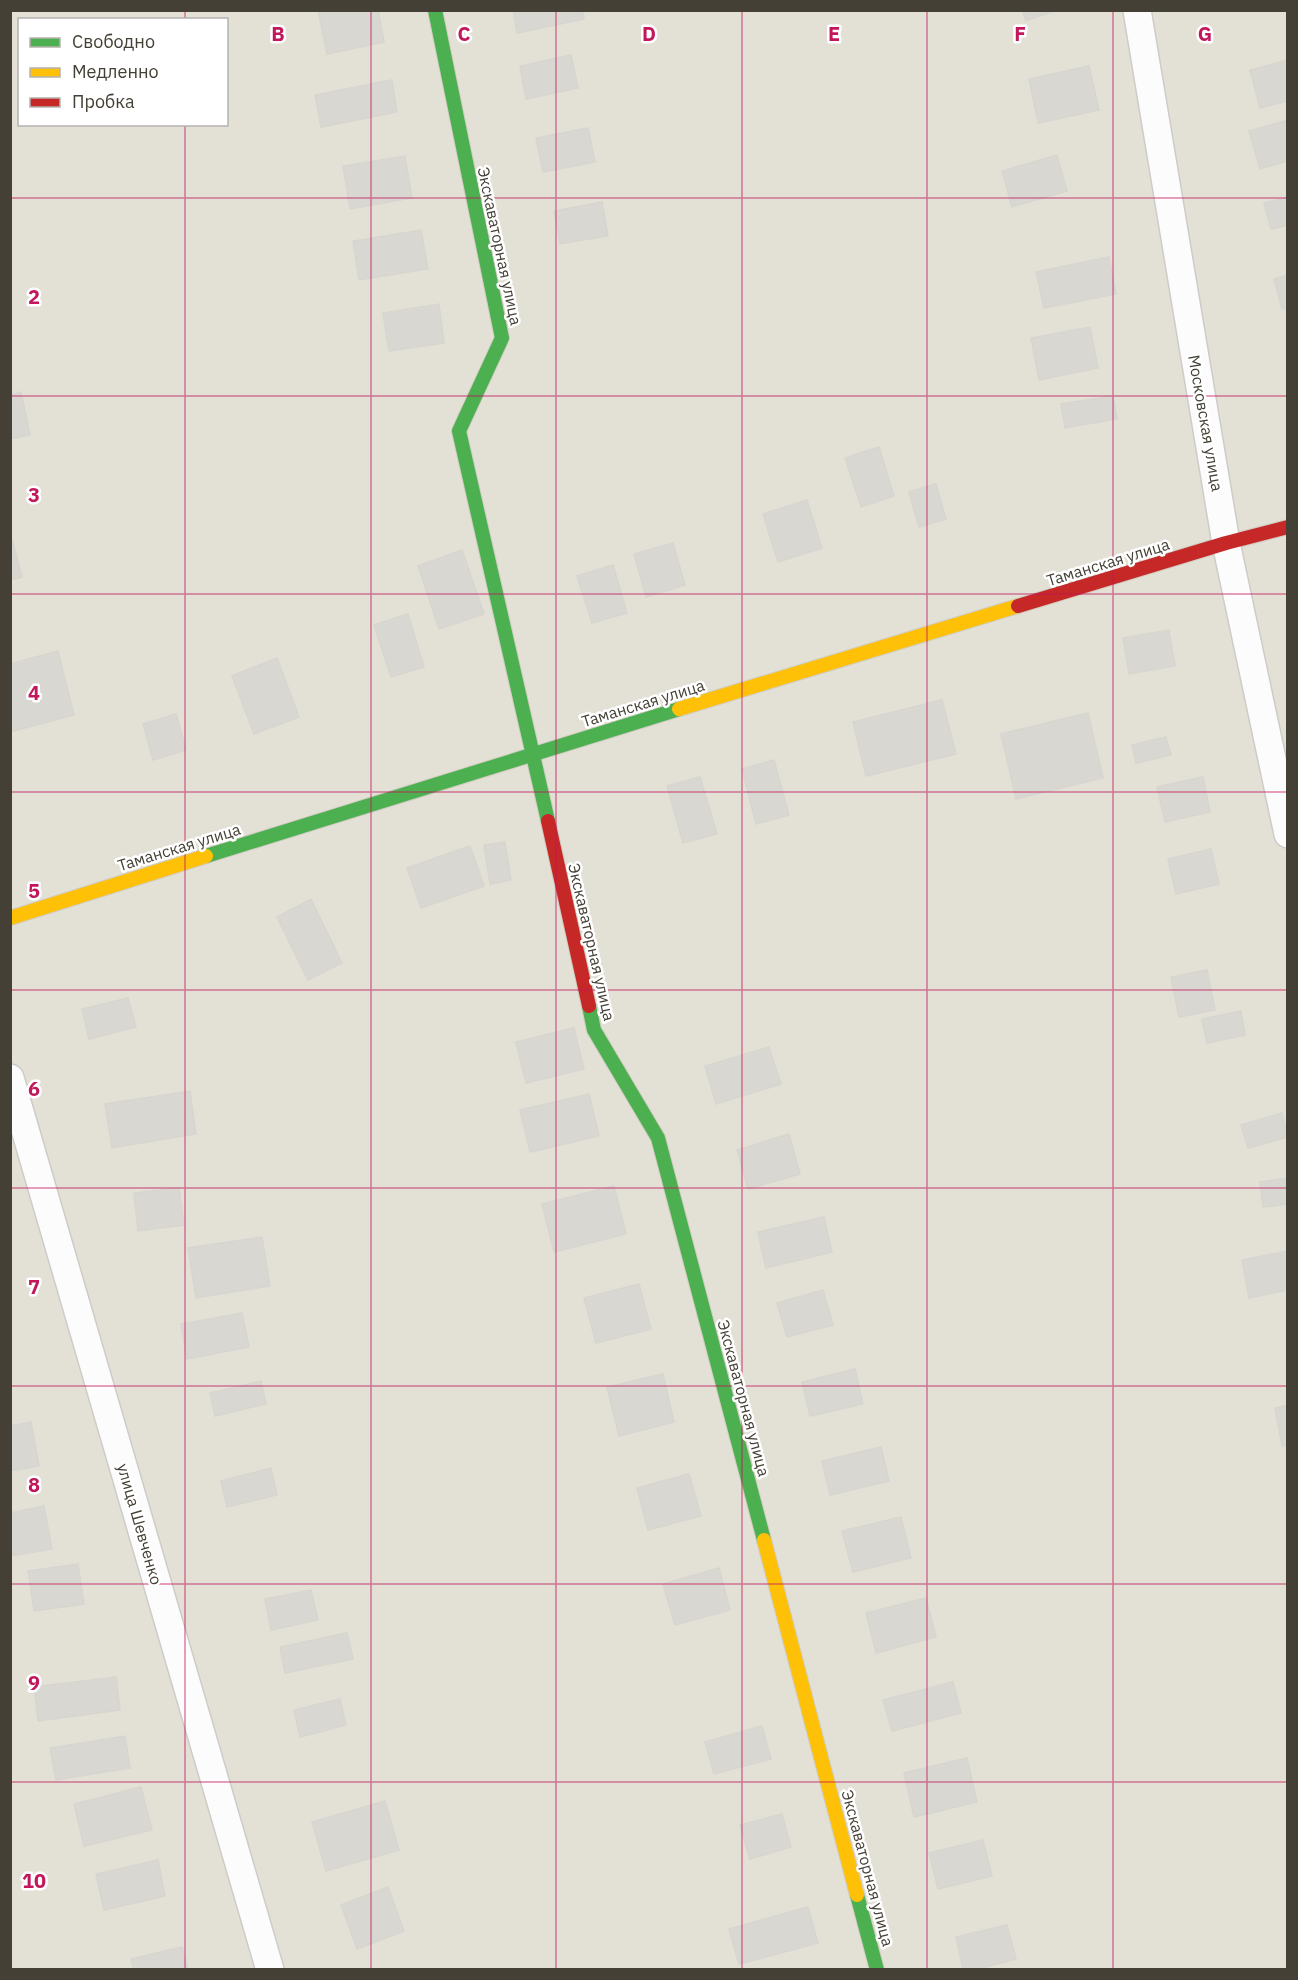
<svg xmlns="http://www.w3.org/2000/svg" width="1298" height="1980" font-family="'IBM Plex Sans',sans-serif">
<style>
.residential{fill:#e3e0d6;fill-rule:evenodd}
.building{fill:#d9d7d2;stroke:#d7d5cf;stroke-width:1.5}
.lines{fill:none;stroke-linecap:round;stroke-linejoin:round}
.street-casing{stroke:#cdccc7;stroke-width:30}
.fast-casing{stroke:#cfccc0;stroke-width:16}
.slow-casing{stroke:#cfccc0;stroke-width:16}
.jam-casing{stroke:#cfccc0;stroke-width:16}
.street{stroke:#fdfcfc;stroke-width:27}
.fast{stroke:#4caf50;stroke-width:14}
.slow{stroke:#ffc107;stroke-width:14}
.jam{stroke:#c62828;stroke-width:14}
.grid{fill:none;stroke:#c2185b;stroke-width:1.5;stroke-opacity:0.55}
.labels{text-anchor:middle;stroke-width:5;stroke-linejoin:round;paint-order:stroke}
.street-label{font-size:16px;fill:#454035;stroke:#fff}
.grid-label{font-size:20px;text-anchor:middle;font-weight:bold;fill:#c2185b;stroke:#fff;stroke-width:5;stroke-linejoin:round;paint-order:stroke}
</style>
<rect width="100%" height="100%" fill="#efeee9"/>
<path class="residential" d="M11,11H1287V1969H11ZM20,20H226V124H20Z"/>
<path class="building" d="M318,10H378L384,42L327,54Z
M513,10H583L584,19L517,33Z
M1022,10H1056L1026,21Z
M571,55L578,88L526,99L520,66Z
M1288,60V101L1260,108L1250,70Z
M1089,66L1099,110L1038,123L1029,79Z
M392,80L397,112L321,127L315,95Z
M1288,120V161L1260,169L1249,131Z
M588,128L595,162L543,172L536,138Z
M1057,155L1067,191L1012,207L1002,171Z
M405,156L412,198L350,209L343,166Z
M1288,197V225L1271,229L1264,203Z
M602,202L608,236L560,244L554,211Z
M421,230L428,269L359,280L353,241Z
M1109,257L1116,294L1044,308L1036,272Z
M1288,275V308L1282,309L1274,279Z
M439,304L444,343L389,351L383,313Z
M1090,327L1098,368L1039,380L1031,338Z
M21,392L30,435L10,439V395Z
M1113,396L1117,419L1065,428L1061,404Z
M879,447L894,496L861,507L845,458Z
M936,484L946,519L919,527L909,492Z
M807,500L822,548L778,562L763,514Z
M10,539H12L22,577L10,580Z
M673,543L685,585L646,597L634,554Z
M462,550L484,614L439,629L418,566Z
M613,565L627,613L592,623L577,576Z
M408,614L424,667L391,677L374,625Z
M1169,630L1175,666L1129,674L1123,638Z
M58,651L74,715L10,732V664Z
M277,658L299,717L254,734L232,676Z
M942,700L956,754L866,776L853,722Z
M1088,713L1103,778L1016,799L1001,734Z
M176,714L186,750L153,760L143,724Z
M1166,737L1171,755L1136,763L1132,745Z
M774,760L789,815L756,824L742,769Z
M700,777L717,834L683,843L667,786Z
M1203,777L1210,812L1165,822L1157,787Z
M505,842L511,880L490,884L484,845Z
M470,846L484,886L421,908L407,868Z
M1211,849L1219,884L1176,894L1168,859Z
M311,899L342,963L308,980L277,917Z
M1207,970L1215,1010L1179,1017L1171,977Z
M128,998L136,1027L89,1039L82,1009Z
M1241,1011L1245,1035L1207,1043L1202,1019Z
M574,1028L584,1069L526,1083L516,1042Z
M769,1047L781,1084L716,1104L705,1066Z
M190,1091L196,1134L112,1148L105,1104Z
M589,1094L599,1136L530,1152L520,1110Z
M1282,1113L1288,1137L1248,1148L1241,1125Z
M789,1134L800,1174L748,1189L737,1150Z
M1288,1178V1204L1263,1207L1260,1182Z
M614,1186L626,1234L554,1252L542,1204Z
M179,1188L184,1225L138,1231L134,1193Z
M824,1217L832,1252L766,1268L758,1232Z
M262,1237L270,1286L196,1298L188,1248Z
M1288,1251V1290L1249,1298L1242,1260Z
M639,1284L651,1329L596,1343L584,1298Z
M823,1290L833,1325L787,1337L777,1303Z
M242,1313L249,1347L187,1359L181,1324Z
M855,1369L863,1404L810,1416L802,1382Z
M663,1374L674,1422L619,1436L607,1387Z
M261,1381L266,1404L215,1416L210,1393Z
M1288,1405V1445L1282,1446L1275,1408Z
M31,1422L39,1466L10,1471V1426Z
M881,1447L889,1481L830,1495L822,1461Z
M271,1468L277,1495L227,1507L221,1481Z
M689,1474L701,1516L648,1530L637,1488Z
M44,1506L52,1549L10,1556V1513Z
M901,1517L911,1558L853,1572L842,1531Z
M78,1564L84,1604L34,1611L28,1571Z
M719,1568L730,1610L675,1625L663,1584Z
M311,1590L318,1620L271,1630L265,1599Z
M926,1598L936,1637L876,1653L866,1613Z
M347,1633L353,1659L285,1673L280,1647Z
M116,1677L120,1710L38,1721L34,1687Z
M953,1682L961,1713L892,1731L883,1700Z
M340,1699L346,1725L300,1737L294,1710Z
M762,1726L771,1759L714,1774L705,1742Z
M125,1736L130,1768L56,1780L50,1748Z
M967,1758L977,1802L914,1817L904,1773Z
M141,1787L152,1830L84,1846L74,1804Z
M385,1801L399,1850L326,1871L312,1822Z
M782,1814L791,1847L750,1859L740,1825Z
M983,1840L992,1876L938,1889L929,1853Z
M158,1860L165,1896L104,1910L96,1874Z
M388,1887L404,1931L357,1949L341,1905Z
M808,1907L818,1943L739,1964L729,1929Z
M1007,1925L1016,1959L974,1970H963L956,1937Z
M182,1947L188,1970H134L131,1959Z"/>
<g class="lines">
<defs>
<path id="street" d="M1137,10L1226,543L1288,834
M10,1078L270,1970"/>
<path id="fast" d="M435,10L502,338L459,431L548,821
M206,856L679,709
M589,1006L594,1030L658,1138L764,1540
M857,1895L877,1970"/>
<path id="slow" d="M679,709L1018,606
M10,918L206,856
M764,1540L857,1895"/>
<path id="jam" d="M1018,606L1226,543L1288,527
M548,821L589,1006"/>
</defs>
<use href="#street" class="street-casing"/>
<use href="#fast" class="fast-casing"/>
<use href="#slow" class="slow-casing"/>
<use href="#jam" class="jam-casing"/>
<use href="#street" class="street"/>
<use href="#fast" class="fast"/>
<use href="#slow" class="slow"/>
<use href="#jam" class="jam"/>
</g>
<path class="grid" d="M185,10V20M371,10V1970M556,10V1970M742,10V1970M927,10V1970M1113,10V1970M185,124V1970M10,198H1288M10,396H1288M10,594H1288M10,792H1288M10,990H1288M10,1188H1288M10,1386H1288M10,1584H1288M10,1782H1288"/>
<g class="labels">
<g class="street-label">
<text transform="translate(500 246) rotate(78)" y="6">Экскаваторная улица</text>
<text transform="translate(1206 423) rotate(80)" y="6">Московская улица</text>
<text transform="translate(1108 562) rotate(-17)" y="6">Таманская улица</text>
<text transform="translate(643 703) rotate(-17)" y="6">Таманская улица</text>
<text transform="translate(179 847) rotate(-17)" y="6">Таманская улица</text>
<text transform="translate(592 942) rotate(77)" y="6">Экскаваторная улица</text>
<text transform="translate(744 1398) rotate(75)" y="6">Экскаваторная улица</text>
<text transform="translate(140 1524) rotate(74)" y="6">улица Шевченко</text>
<text transform="translate(868 1868) rotate(75)" y="6">Экскаваторная улица</text>
</g>
</g>
<g class="grid-label">
<text x="278" y="41">B</text>
<text x="464" y="41">C</text>
<text x="649" y="41">D</text>
<text x="834" y="41">E</text>
<text x="1020" y="41">F</text>
<text x="1205" y="41">G</text>
<text x="34" y="304">2</text>
<text x="34" y="502">3</text>
<text x="34" y="700">4</text>
<text x="34" y="898">5</text>
<text x="34" y="1096">6</text>
<text x="34" y="1294">7</text>
<text x="34" y="1492">8</text>
<text x="34" y="1690">9</text>
<text x="34" y="1888">10</text>
</g>
<rect width="1298" height="1980" fill="none" stroke="#454035" stroke-width="24"/>
<rect x="18" y="18" width="210" height="108" fill="#ffffff" stroke="#b5b3ae" stroke-width="1.5"/>
<rect x="30" y="38" width="30" height="9" fill="#4caf50" stroke="#b5b3ae" stroke-width="1.5"/>
<text x="72" y="48" font-size="18" fill="#454035">Свободно</text>
<rect x="30" y="68" width="30" height="9" fill="#ffc107" stroke="#b5b3ae" stroke-width="1.5"/>
<text x="72" y="78" font-size="18" fill="#454035">Медленно</text>
<rect x="30" y="98" width="30" height="9" fill="#c62828" stroke="#b5b3ae" stroke-width="1.5"/>
<text x="72" y="108" font-size="18" fill="#454035">Пробка</text>
</svg>
